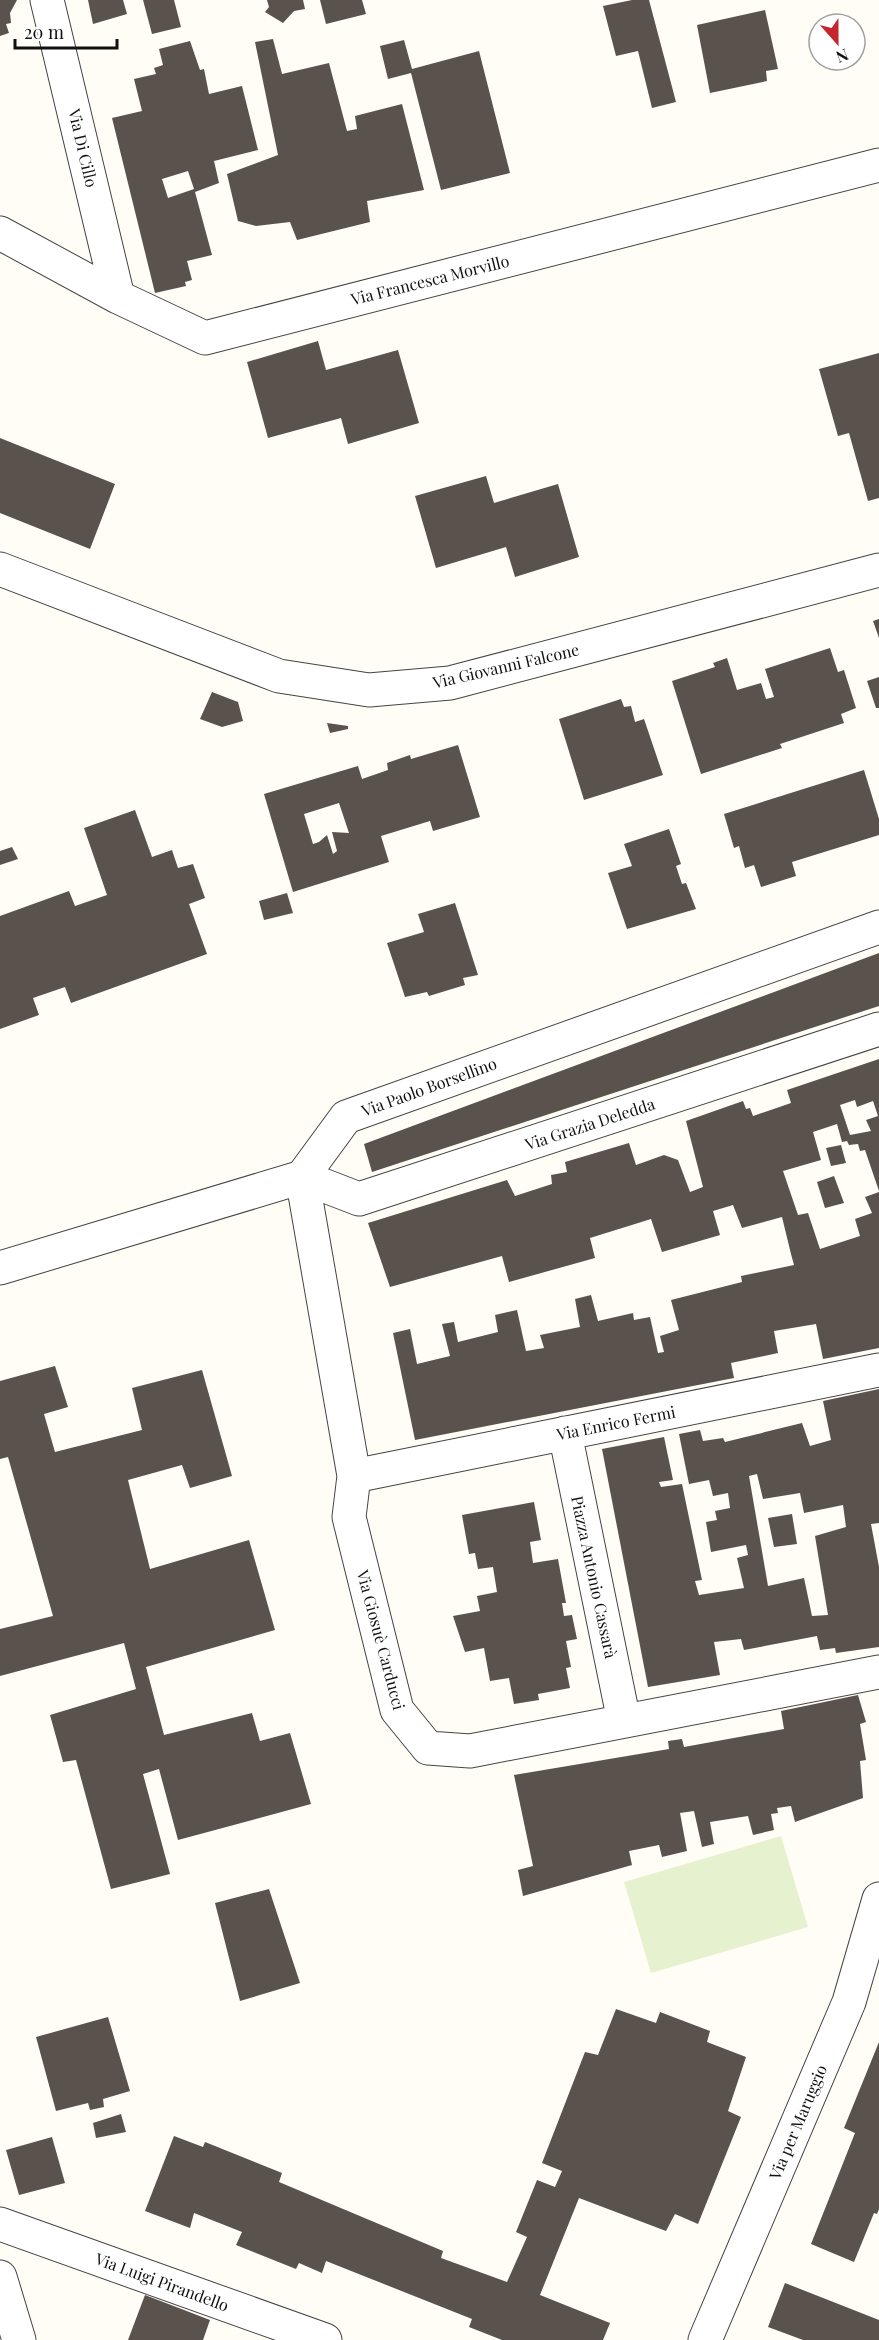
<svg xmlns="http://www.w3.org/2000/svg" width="879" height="2340" font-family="'Playfair Display',serif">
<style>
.pitch{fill:#e6f2cf}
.building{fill:#5a524d;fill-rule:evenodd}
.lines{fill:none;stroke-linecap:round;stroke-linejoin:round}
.minor-casing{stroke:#444;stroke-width:35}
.minor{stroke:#fff;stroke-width:33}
.labels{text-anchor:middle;stroke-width:6;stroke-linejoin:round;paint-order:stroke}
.street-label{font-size:16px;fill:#111;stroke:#fff}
</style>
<rect width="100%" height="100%" fill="#fffdf5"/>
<path class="pitch" d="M781,1836L808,1927L651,1973L624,1882Z"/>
<path class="building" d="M0,0H17L10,13L11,23L6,24L9,33L0,36Z
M88,0H123L127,14L93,24Z
M143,0H174L181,27L152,34Z
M267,0H303L305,9L294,11L283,23L265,12L269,7Z
M320,0H362L366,14L326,24Z
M632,0H649L676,102L652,108L638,51L616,56L603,6Z
M765,10L778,69L766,71L767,81L710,93L697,25Z
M273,39L282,74L329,63L347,131L357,129L355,116L402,104L424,190L367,201L370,222L297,240L290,222L256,226L238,221L227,174L278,155L255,42Z
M404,40L412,69L479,51L510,173L441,190L411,73L388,79L380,46Z
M190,41L200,70L204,69L209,94L242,86L258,150L214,161L219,183L195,192L212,255L187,261L192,280L185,282L186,286L155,293L112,118L142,111L134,79L156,74L154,68L163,65L159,49ZM188,171L194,189L168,198L162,179Z
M318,341L326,370L398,350L419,423L348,444L341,418L268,438L247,362Z
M879,353V498L868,501L849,433L838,436L819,369Z
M0,438L115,484L90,549L0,513Z
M486,476L494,503L558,484L579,557L515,577L506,547L436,568L415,496Z
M879,619V638L873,621Z
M830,648L838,672L844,670L856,708L841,714L844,723L780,744L782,748L701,774L672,681L715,667L713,663L727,658L737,690L761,683L766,699L774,697L765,669Z
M879,677V708H876L867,681Z
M212,692L238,702L243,721L222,727L200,719Z
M621,699L624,707L631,706L635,722L644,719L663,775L584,800L559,719Z
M327,723L348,726V729L330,733Z
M458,745L480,817L433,831L430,821L381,836L389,862L293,892L264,794L358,766L362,779L388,770L387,763L410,755L411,759ZM339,803L349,833L332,832L337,851L333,854L327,835L319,842L313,844L304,814Z
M864,770L879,819V835L792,862L796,876L761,887L754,865L745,868L739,846L734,848L724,814Z
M135,810L152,857L172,850L178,868L193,864L205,898L189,904L207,954L71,1003L65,987L33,998L39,1015L0,1029V916L69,891L75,906L107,895L84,828Z
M669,829L681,864L676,866L682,884L686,883L696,909L627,929L608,873L632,866L624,844Z
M12,847L18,859L0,865V851Z
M287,893L293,913L264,920L259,901Z
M455,903L478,975L463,978L465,985L429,996L427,992L405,997L387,943L424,932L418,914Z
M879,953V1006L372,1172L364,1144Z
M879,1059V1191L865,1150L860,1151L858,1144L849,1145L847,1141L842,1142L837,1124L813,1132L821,1160L783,1171L798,1215L808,1213L820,1249L860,1236L855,1219L872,1213L865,1197L879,1192V1348L823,1359L816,1324L774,1331L778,1353L731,1363L734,1378L415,1440L393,1333L410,1329L417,1364L450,1356L442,1324L454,1322L458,1342L498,1332L495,1315L517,1310L526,1351L544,1348L540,1335L580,1327L575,1299L591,1295L598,1321L633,1313L634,1320L650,1317L658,1353L664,1352L660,1336L679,1330L671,1300L742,1282L741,1276L794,1265L791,1254L782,1217L742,1228L733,1205L713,1211L720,1235L662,1252L651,1219L590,1238L595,1258L509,1282L502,1256L390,1287L368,1223L507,1180L515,1196L552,1184L551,1175L567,1172L565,1162L629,1143L636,1165L664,1155L678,1160L690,1192L703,1187L686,1121L743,1101L746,1109L750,1108L753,1116L791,1103L787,1090ZM855,1100L857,1107L873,1101L878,1116L866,1120L871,1131L850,1135L840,1105Z
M841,1145L846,1163L831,1166L826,1148Z
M834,1176L844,1203L825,1208L817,1182Z
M55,1366L68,1407L44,1414L55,1452L142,1430L132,1388L202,1370L232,1476L190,1488L182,1465L128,1480L150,1569L249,1540L275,1630L146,1667L164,1735L252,1713L260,1741L290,1733L311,1804L178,1840L159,1769L143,1774L170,1874L111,1889L76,1760L63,1762L50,1715L136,1689L124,1643L0,1676V1629L53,1616L8,1457L0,1459V1381Z
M879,1389V1523L871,1524L879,1567V1647L836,1653L835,1648L820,1650L817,1636L744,1650L741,1639L714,1642L720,1675L648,1687L602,1449L664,1437L673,1480L659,1482L661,1487L682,1484L702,1580L695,1581L699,1595L744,1588L737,1558L748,1555L746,1545L711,1552L706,1522L717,1520L715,1511L730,1508L728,1493L713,1496L709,1480L689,1484L679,1434L700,1430L703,1441L723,1438L725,1442L802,1423L810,1446L831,1440L823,1401ZM757,1474L763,1499L800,1493L804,1513L843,1505L846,1527L815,1536L828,1615L812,1616L804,1578L768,1586L749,1476Z
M534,1502L541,1540L530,1542L533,1563L558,1559L566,1603H562L564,1616L572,1615L577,1639L566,1641L571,1667L566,1668L570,1688L538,1694L539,1700L514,1704L509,1678L490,1681L484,1648L465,1652L453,1616L480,1611L477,1596L497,1592L493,1567L478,1569L475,1553L469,1554L462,1515Z
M792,1514L797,1544L774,1547L768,1518Z
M858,1695L866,1722L860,1724L866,1760L860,1761L863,1798L795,1822L791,1806L777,1808L778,1813L771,1814L774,1830L753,1835L748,1816L710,1822L714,1844L702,1847L694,1811L680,1813L687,1851L662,1857L659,1845L629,1851L632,1865L523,1896L518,1870L533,1866L514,1775L669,1749L668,1741L682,1739L684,1747L784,1729L781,1711Z
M269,1889L300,1983L240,2001L215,1903Z
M616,2009L656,2023L660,2012L710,2031L707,2042L746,2057L728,2111L741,2117L698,2224L675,2214L666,2231L579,2198L540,2295L610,2323L603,2340H502L469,2327L472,2319L326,2261L322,2273L299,2263L296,2269L236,2245L242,2232L194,2213L190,2228L145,2211L174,2136L203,2147L205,2142L282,2173L279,2182L443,2251L441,2258L507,2282L527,2237L516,2232L537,2180L555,2187L562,2171L542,2163L585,2052L598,2055Z
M108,2017L130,2091L103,2099L104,2107L90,2110L88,2103L56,2111L36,2037Z
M879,2042V2209L877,2214L874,2213L854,2262L811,2244L855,2133L844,2128Z
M121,2114L126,2132L96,2138L93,2123Z
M52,2137L65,2183L19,2195L6,2150Z
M785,2283L879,2320V2340H803L768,2327Z
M145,2295L210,2320L203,2340H128Z"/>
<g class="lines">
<defs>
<path id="minor" d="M47,0L118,297
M0,233L118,297L205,338L879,165
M0,569L279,676L369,690L450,683L879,570
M302,1177L354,1476L349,1517L397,1710L428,1748L470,1751L879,1672
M302,1177L359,1199L879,1029
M0,1268L302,1177L346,1117L879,927
M565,1433L624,1721
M354,1476L879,1370
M0,2224L325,2340
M0,2277L19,2340
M705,2340L849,2002L879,1899"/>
</defs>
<use href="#minor" class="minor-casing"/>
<use href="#minor" class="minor"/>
</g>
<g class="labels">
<g class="street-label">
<text transform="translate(83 148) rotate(77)" y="6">Via Di Cillo</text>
<text transform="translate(430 280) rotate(-14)" y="6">Via Francesca Morvillo</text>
<text transform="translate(506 666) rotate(-13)" y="6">Via Giovanni Falcone</text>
<text transform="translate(429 1087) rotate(-20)" y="6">Via Paolo Borsellino</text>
<text transform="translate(590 1124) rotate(-18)" y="6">Via Grazia Deledda</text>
<text transform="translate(616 1423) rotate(-11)" y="6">Via Enrico Fermi</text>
<text transform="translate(594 1577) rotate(78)" y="6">Piazza Antonio Cassarà</text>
<text transform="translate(381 1640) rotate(75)" y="6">Via Giosuè Carducci</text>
<text transform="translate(798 2122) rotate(-67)" y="6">Via per Maruggio</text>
<text transform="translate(162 2282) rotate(20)" y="6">Via Luigi Pirandello</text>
</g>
</g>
<g transform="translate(837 42) rotate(159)"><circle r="28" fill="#ffffff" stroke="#a0a0a0" stroke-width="1.5"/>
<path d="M0-4.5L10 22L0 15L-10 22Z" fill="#c4262e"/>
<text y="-9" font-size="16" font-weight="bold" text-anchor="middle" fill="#111111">N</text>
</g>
<path d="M15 39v9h102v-9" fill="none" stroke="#111111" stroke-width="3"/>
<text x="24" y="39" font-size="18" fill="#111111" stroke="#ffffff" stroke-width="4.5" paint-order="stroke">20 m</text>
</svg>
